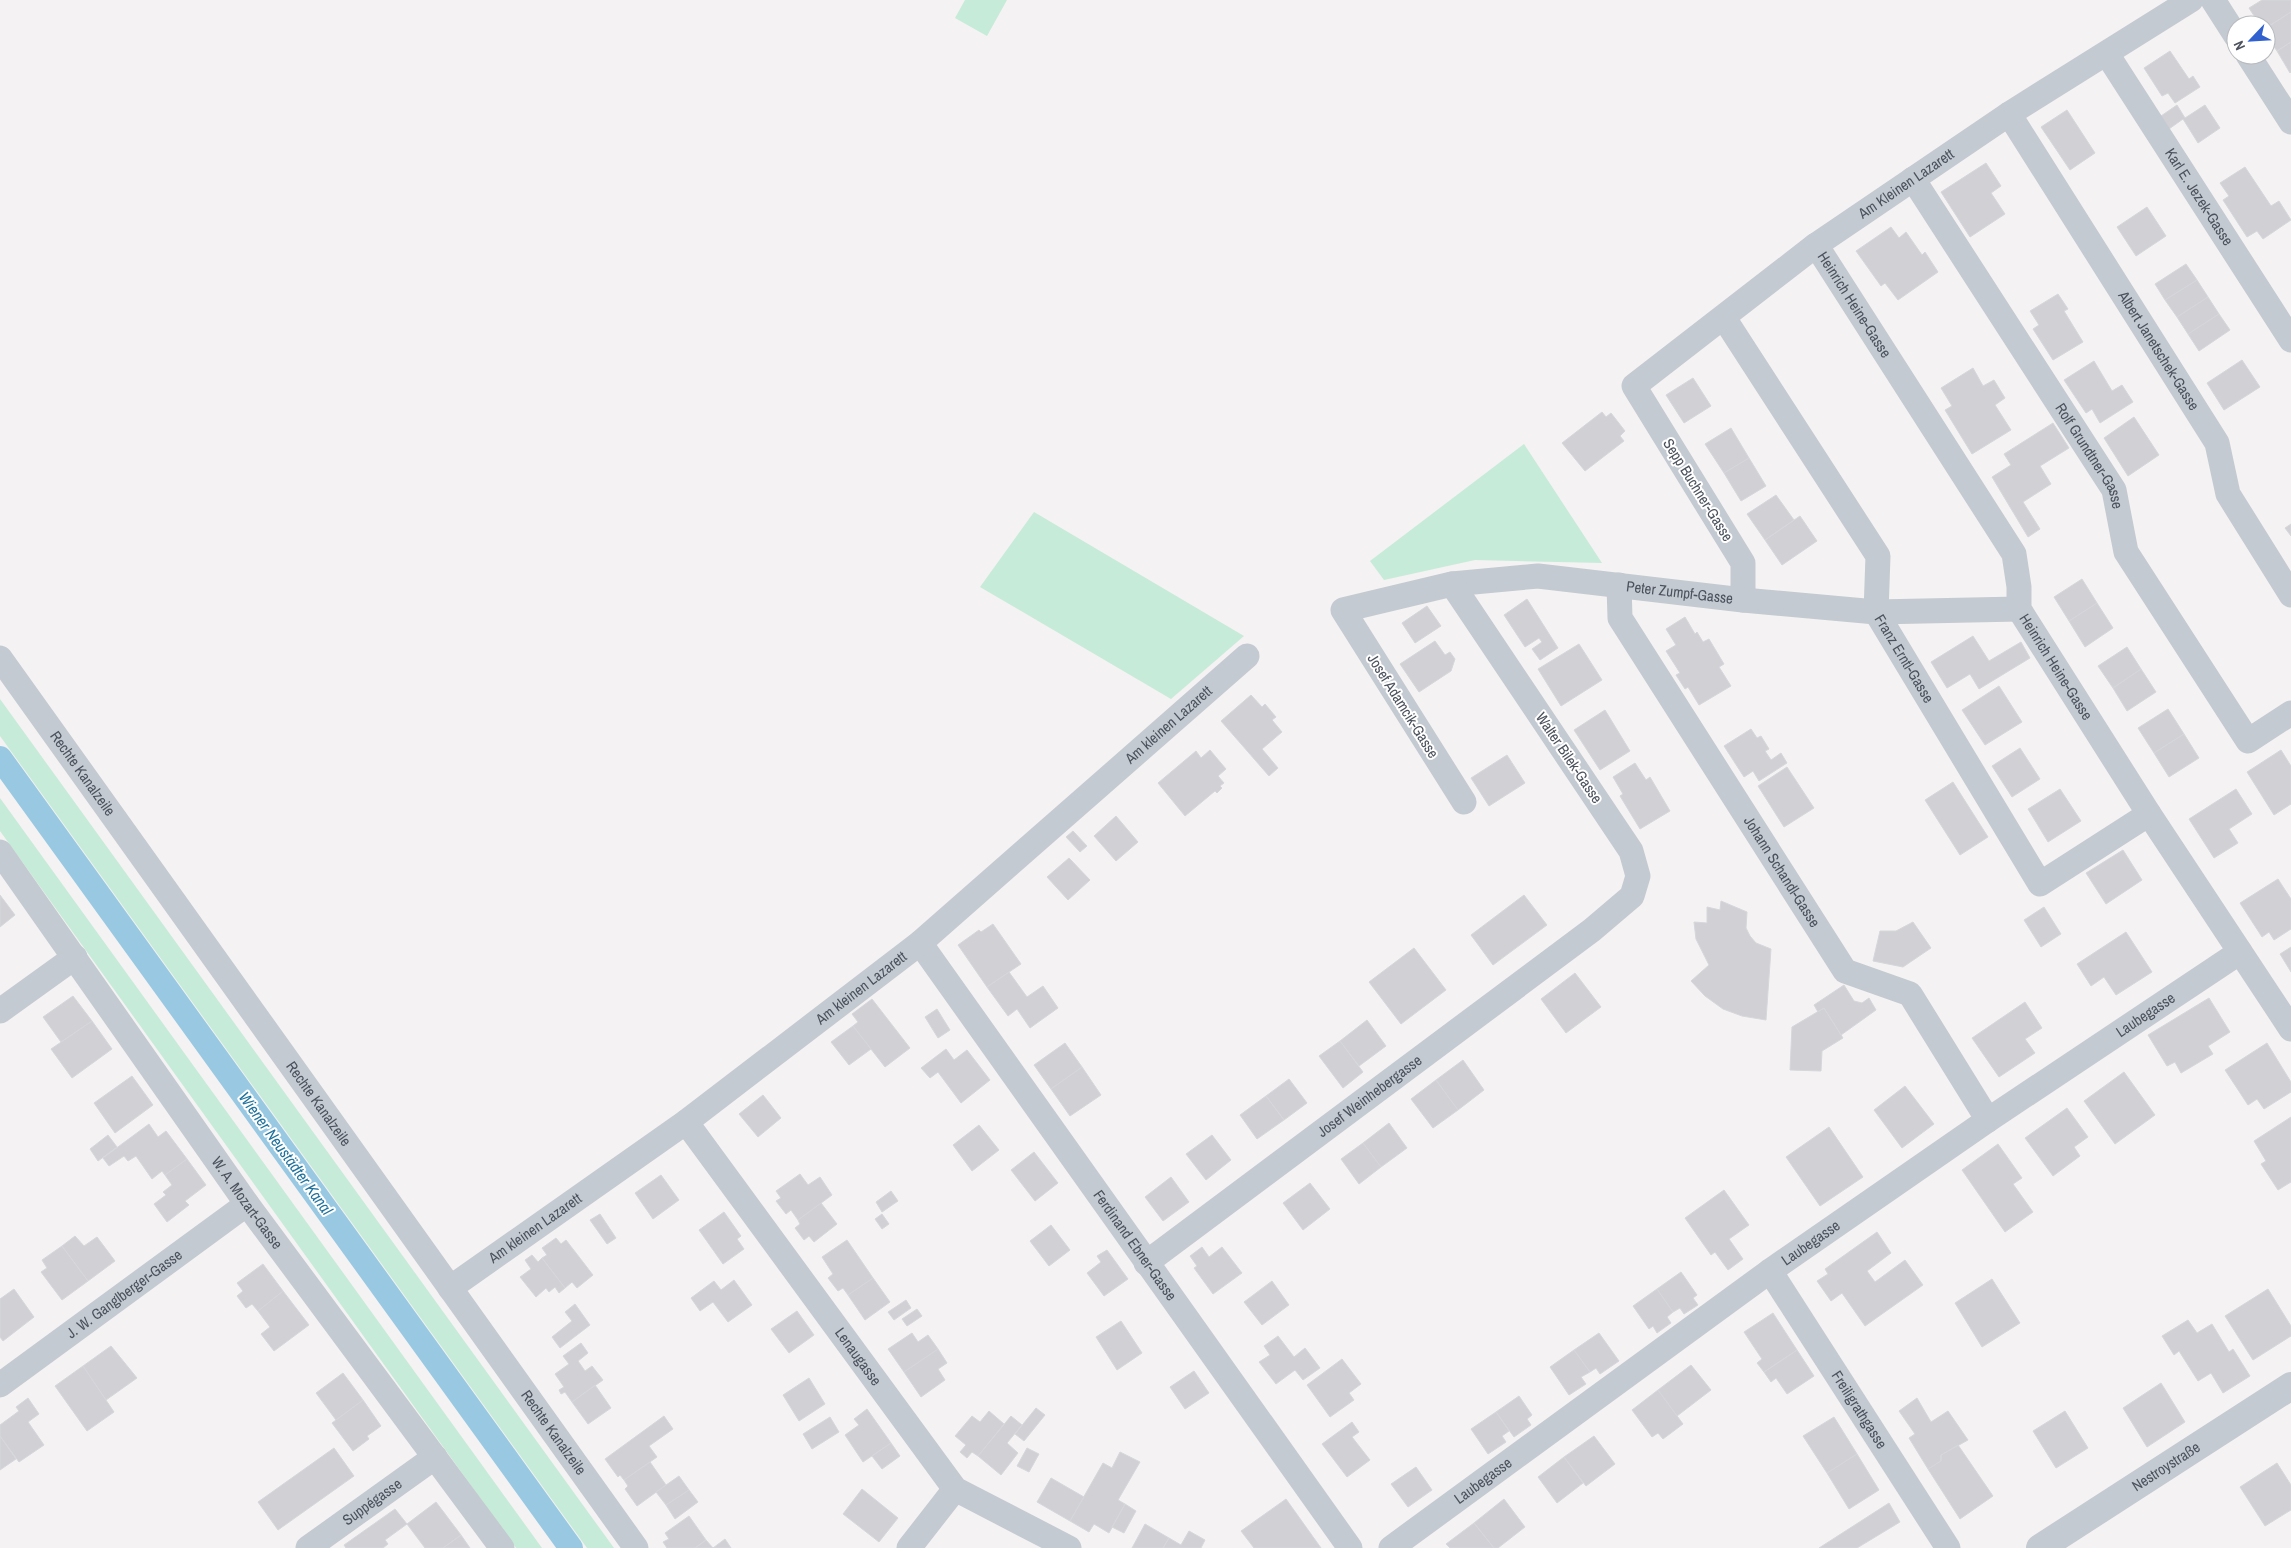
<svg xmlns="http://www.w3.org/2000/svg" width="2291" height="1548" font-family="'Archivo Narrow',sans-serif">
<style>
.green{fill:#c7ebd9}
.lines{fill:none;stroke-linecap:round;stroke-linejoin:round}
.canal{stroke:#99c9e2;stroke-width:24}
.building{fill:#d0d0d5;stroke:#d6d7dc}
.minor{stroke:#c4cad1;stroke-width:25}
.tertiary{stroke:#c4cad1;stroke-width:28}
.labels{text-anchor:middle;stroke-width:4;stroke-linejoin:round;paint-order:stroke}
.street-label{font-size:15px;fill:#4c525d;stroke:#fff}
.water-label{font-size:16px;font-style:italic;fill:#1f729d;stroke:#fff}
</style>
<rect width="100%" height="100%" fill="#f4f2f2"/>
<path class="green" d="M965,0H1007L987,36L955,18Z
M1524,444L1602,563L1475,560L1384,580L1370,561Z
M1034,512L1244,636L1171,699L980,587Z
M0,699L614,1548H587L0,736Z
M0,798L542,1548H516L0,831Z"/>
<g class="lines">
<path class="canal" d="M0,758L571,1548"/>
</g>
<path class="building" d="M2262,0H2291V12L2266,28V25H2260L2249,8Z
M2291,12V42L2277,51L2266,35V28Z
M2291,42V72L2290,73L2277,51Z
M2170,51L2189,79L2193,76L2200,87L2175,103L2168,93L2162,96L2144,68Z
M2177,105L2185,118L2205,105L2220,128L2198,143L2183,119L2169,129L2161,116Z
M2067,110L2095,153L2070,170L2041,127Z
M1986,163L2001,186L1991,193L2005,214L1970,237L1941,192Z
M2245,167L2271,206L2279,201L2291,220L2263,239L2257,231L2247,237L2223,200L2229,196L2220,183Z
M2147,207L2166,236L2136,256L2117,227Z
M1891,227L1899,238L1906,232L1922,255L1925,252L1938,272L1898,300L1885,283L1881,286L1856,251Z
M2186,264L2197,280L2165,300L2155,284Z
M2197,280L2208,297L2177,317L2165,300Z
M2058,294L2068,309L2064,311L2083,342L2053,360L2033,329L2039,325L2030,311Z
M2208,297L2219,314L2188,334L2177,317Z
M2219,314L2230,330L2199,351L2188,334Z
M2242,360L2260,387L2224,410L2207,383Z
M2094,361L2112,391L2122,385L2133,402L2100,423L2092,409L2086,413L2064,380Z
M1973,368L1983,386L1994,380L2005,398L1995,405L2011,430L1972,454L1945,410L1952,406L1941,388Z
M1693,378L1711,406L1684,423L1666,395Z
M1602,412L1606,417L1611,413L1625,431L1620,436L1624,441L1585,471L1562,443Z
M2134,417L2159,455L2128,476L2104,438Z
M2053,423L2069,448L2040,466L2051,484L2023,502L2040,529L2028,537L1992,477L2011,465L2004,454Z
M1731,428L1749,458L1724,473L1705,444Z
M1749,458L1766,486L1741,501L1724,473Z
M1776,495L1794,520L1765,540L1747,514Z
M1800,516L1817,541L1782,565L1765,540Z
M2291,524V536L2285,528Z
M2082,579L2097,603L2069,621L2054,597Z
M1527,599L1558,648L1540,660L1532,649L1542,642L1539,638L1525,647L1504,615Z
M2097,603L2113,628L2085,647L2069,621Z
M1427,606L1441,626L1415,643L1402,623Z
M1685,617L1695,634L1697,632L1703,642L1709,639L1724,664L1719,667L1731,686L1699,705L1688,687L1685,689L1676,675L1680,673L1666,651L1676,645L1666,629Z
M1973,636L1989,661L2021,642L2030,658L1979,689L1970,674L1947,688L1931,662Z
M1435,641L1445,655L1450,652L1455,659L1451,671L1419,692L1400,664Z
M1579,644L1602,680L1561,706L1538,669Z
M2127,647L2141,669L2113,688L2098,666Z
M2141,669L2156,692L2127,711L2113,688Z
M1999,686L2022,722L1985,745L1962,710Z
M1251,695L1262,707L1265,704L1276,717L1272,720L1282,732L1262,749L1278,768L1269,776L1221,721Z
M2168,709L2184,734L2154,753L2138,728Z
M1605,710L1630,751L1600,770L1574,730Z
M1751,729L1757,738L1761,736L1769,749L1765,751L1771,760L1781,753L1787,763L1759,781L1753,771L1744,777L1724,746Z
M2184,734L2199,758L2169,777L2154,753Z
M2020,748L2040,779L2012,797L1992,766Z
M1210,750L1226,769L1218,776L1224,783L1220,786L1222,788L1217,793L1215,791L1185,816L1158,783L1196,751L1201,758Z
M2281,750L2291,766V804L2274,815L2247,772Z
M1507,755L1525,783L1489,806L1471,778Z
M1635,763L1646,780L1650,777L1670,811L1640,829L1620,796L1623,794L1613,777Z
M1787,767L1814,808L1784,827L1758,786Z
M1953,782L1988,837L1960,855L1925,800Z
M2060,789L2081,821L2048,842L2028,809Z
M2236,789L2252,814L2229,829L2238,843L2214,858L2189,819Z
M1116,816L1138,842L1116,861L1094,836Z
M1073,831L1087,846L1080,852L1066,837Z
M2123,850L2142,880L2106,904L2086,873Z
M1069,858L1090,880L1068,900L1047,877Z
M2278,879L2291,899V929L2274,940L2269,932L2262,937L2240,903Z
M0,895L15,915L0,927Z
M1524,895L1547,925L1493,965L1471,935Z
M1721,901L1747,912L1746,928L1750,936L1756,943L1771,949L1766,1020L1742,1016L1723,1009L1705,996L1691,981L1709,965L1696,939L1694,922L1707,923V907L1720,910Z
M2044,907L2061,934L2041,947L2024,920Z
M1913,922L1931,948L1903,967L1873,961L1880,931H1896Z
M993,924L1021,964L987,987L958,945L979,930L981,932Z
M2126,932L2152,972L2116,995L2104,977L2091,986L2077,964Z
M2291,947V972L2280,954Z
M1414,948L1446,990L1401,1024L1369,982Z
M1009,972L1027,997L1043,986L1058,1008L1030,1028L1017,1009L1008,1016L987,987Z
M1575,973L1601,1007L1566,1033L1541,999Z
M1844,985L1854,1001L1862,1003L1869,998L1876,1010L1841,1035L1824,1008L1818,1012L1814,1005Z
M73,996L92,1021L61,1042L43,1017Z
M2209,998L2230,1032L2208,1046L2213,1054L2181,1073L2175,1062L2167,1066L2148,1035Z
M872,999L910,1048L885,1067L853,1026L858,1022L852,1014Z
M2025,1002L2042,1028L2025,1039L2035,1053L1999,1077L1972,1038Z
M1824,1008L1843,1038L1822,1051L1821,1071L1790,1070L1792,1027Z
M937,1009L950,1030L938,1038L925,1017Z
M1367,1020L1386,1046L1359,1066L1340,1041Z
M92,1021L112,1049L72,1078L51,1049Z
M853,1026L871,1049L849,1065L831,1042Z
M1340,1041L1363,1072L1343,1088L1319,1056Z
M1065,1043L1082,1067L1051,1089L1034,1065Z
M2267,1043L2291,1082V1092L2264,1109L2257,1099L2248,1105L2225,1070Z
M946,1049L954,1060L967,1050L990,1080L961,1103L938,1072L930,1078L921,1068Z
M1463,1060L1484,1090L1458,1110L1436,1080Z
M1082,1067L1101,1095L1070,1116L1051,1089Z
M2124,1072L2155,1115L2115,1144L2084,1101Z
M132,1076L153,1105L115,1133L94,1103Z
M1289,1079L1307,1103L1284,1120L1266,1096Z
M1436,1080L1458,1110L1433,1128L1411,1099Z
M1905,1086L1934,1124L1902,1148L1874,1110Z
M763,1095L781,1118L758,1137L739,1114Z
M1266,1096L1284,1120L1257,1139L1240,1115Z
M2067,1108L2088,1137L2074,1147L2080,1156L2053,1176L2025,1138Z
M2291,1117V1182L2278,1190L2261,1164L2266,1161L2254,1141Z
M1389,1123L1407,1148L1381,1167L1363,1143Z
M149,1124L158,1137L166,1131L187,1159L165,1175L162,1171L152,1179L136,1156L128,1161L124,1156L109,1166L103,1158Z
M979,1125L999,1150L972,1171L953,1145Z
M1829,1127L1863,1177L1820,1206L1786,1157Z
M108,1135L117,1147L98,1161L90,1149Z
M1212,1135L1231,1160L1206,1180L1186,1154Z
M1363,1143L1381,1167L1359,1184L1341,1159Z
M1998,1144L2022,1178L2013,1184L2033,1212L2005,1232L1962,1170Z
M1034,1152L1058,1183L1035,1201L1011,1170Z
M187,1159L206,1185L185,1201L189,1205L167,1222L154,1204L166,1195L163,1192L172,1185L165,1175Z
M800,1174L808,1185L820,1177L832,1195L798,1220L791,1210L786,1214L776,1201L781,1198L776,1191Z
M661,1175L679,1200L653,1219L635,1193Z
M1171,1177L1189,1202L1163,1221L1145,1197Z
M1310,1183L1330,1209L1303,1230L1283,1203Z
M1724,1190L1749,1225L1729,1239L1743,1259L1728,1270L1715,1252L1711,1255L1685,1218Z
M891,1191L898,1201L882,1212L876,1202Z
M821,1203L837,1224L814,1242L809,1236L804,1240L795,1228L800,1224L798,1220Z
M724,1212L741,1236L737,1239L744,1249L723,1264L699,1230Z
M600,1214L616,1238L607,1244L590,1220Z
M882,1214L889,1224L882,1229L875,1219Z
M1051,1225L1070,1250L1049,1266L1030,1241Z
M1877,1232L1891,1253L1867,1271L1875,1282L1905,1260L1923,1285L1865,1326L1842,1293L1831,1301L1817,1281L1828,1274L1825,1269Z
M75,1236L84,1246L97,1237L115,1261L88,1281L62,1246Z
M556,1238L561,1244L566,1240L593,1275L577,1288L572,1282L565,1288L542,1258L547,1255L542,1248Z
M847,1240L873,1278L848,1295L843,1288L838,1291L828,1278L833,1274L822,1257Z
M62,1246L88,1281L62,1300L41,1272L47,1268L42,1260Z
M1202,1247L1209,1257L1222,1247L1242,1273L1213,1294L1194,1268L1197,1266L1190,1256Z
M1107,1250L1128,1279L1104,1296L1087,1273L1101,1262L1097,1256Z
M532,1255L538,1262L542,1258L565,1288L559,1293L555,1287L549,1292L546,1288L536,1297L520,1277L531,1269L525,1260Z
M263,1264L283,1291L258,1311L252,1304L246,1308L237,1296L243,1291L237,1283Z
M1681,1272L1697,1295L1693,1298L1698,1305L1684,1314L1680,1308L1673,1312L1657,1289Z
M873,1278L890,1302L865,1320L848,1295Z
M1992,1279L2020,1323L1982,1347L1955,1303Z
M734,1280L752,1305L728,1322L713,1302L700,1311L691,1298L714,1281L721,1290Z
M1272,1281L1289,1305L1262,1325L1244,1302Z
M14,1289L34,1317L3,1341L0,1337V1299Z
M1657,1289L1673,1312L1667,1317L1671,1323L1657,1333L1653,1326L1649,1329L1633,1306Z
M2268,1289L2291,1326V1336L2253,1360L2225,1316Z
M283,1291L309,1325L274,1351L261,1334L270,1327L258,1311Z
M906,1300L911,1308L894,1320L888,1312Z
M575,1304L590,1325L560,1348L552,1337L572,1321L565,1312Z
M917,1309L922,1316L907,1326L902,1319Z
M797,1311L814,1335L789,1353L771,1329Z
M1773,1313L1797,1350L1764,1372L1757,1363L1762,1359L1744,1332Z
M2188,1320L2197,1333L2212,1324L2229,1352L2233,1349L2250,1376L2223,1393L2211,1373L2198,1381L2179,1351L2174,1355L2162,1336Z
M1121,1321L1142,1353L1117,1370L1096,1337Z
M912,1333L918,1342L928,1335L938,1349L904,1372L888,1349Z
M1599,1333L1619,1361L1600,1374L1596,1368L1590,1372L1574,1350Z
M1278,1336L1294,1357L1305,1348L1320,1368L1303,1380L1295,1370L1276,1384L1259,1362L1270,1355L1264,1346Z
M581,1343L588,1353L578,1361L585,1371L592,1366L603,1380L572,1402L565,1392L561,1394L559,1390L564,1387L555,1374L569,1364L563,1356Z
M111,1346L137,1378L106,1400L83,1366Z
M938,1349L947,1363L938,1369L945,1380L921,1397L904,1372Z
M1574,1350L1590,1372L1581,1377L1586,1384L1569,1395L1550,1367Z
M1797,1350L1814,1376L1787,1394L1776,1378L1771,1382L1764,1372Z
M1342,1359L1361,1384L1349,1393L1354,1400L1330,1417L1307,1385Z
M1691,1365L1711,1390L1677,1416L1658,1390Z
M83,1366L114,1412L87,1431L55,1386Z
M1194,1371L1209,1393L1185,1409L1170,1387Z
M343,1373L363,1400L336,1420L316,1393Z
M809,1378L825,1404L799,1421L783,1395Z
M2161,1383L2185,1422L2147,1447L2123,1408Z
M595,1385L611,1408L588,1424L572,1402Z
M1658,1390L1683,1424L1663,1439L1658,1433L1652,1437L1632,1410Z
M1519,1396L1532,1415L1527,1419L1531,1425L1514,1437L1496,1412Z
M28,1398L39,1414L28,1422L44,1445L19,1462L0,1436V1425L19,1411L16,1407Z
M1917,1398L1931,1422L1948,1411L1968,1440L1941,1455V1461L1928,1469L1909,1438L1915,1434L1899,1411Z
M363,1400L381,1426L367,1436L369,1439L353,1451L332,1423Z
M1036,1408L1045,1415L1024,1441L1015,1434Z
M867,1409L891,1443L863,1462L845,1435L859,1425L854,1419Z
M989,1411L1004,1424L978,1456L972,1452L967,1458L960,1452L966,1445L955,1436L972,1416L980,1422Z
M2065,1411L2088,1448L2056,1468L2033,1431Z
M1496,1412L1509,1431L1502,1436L1506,1442L1488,1454L1471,1429Z
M664,1416L673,1429L649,1446L657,1457L624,1480L620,1475L618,1477L605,1459Z
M1011,1416L1022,1425L1007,1443L1018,1453L1001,1475L978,1456Z
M830,1417L839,1432L812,1449L803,1434Z
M1834,1417L1857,1454L1827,1473L1803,1436Z
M1352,1422L1359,1432L1352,1437L1370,1460L1347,1477L1322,1444Z
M0,1436L16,1459L0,1470Z
M1594,1436L1615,1464L1586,1486L1564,1457Z
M891,1443L900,1456L882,1469L872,1456Z
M1958,1445L1993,1496L1960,1519L1928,1469L1941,1461V1455Z
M334,1448L354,1476L278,1530L258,1502Z
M1027,1448L1039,1454L1029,1472L1017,1466Z
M1120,1452L1140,1462L1118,1500L1125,1504L1109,1533L1094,1524L1089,1532L1070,1521L1103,1463L1112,1468Z
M1857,1454L1879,1490L1849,1509L1827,1473Z
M1564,1457L1583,1483L1557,1503L1538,1477Z
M650,1462L666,1485L637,1506L625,1489L628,1486L624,1480Z
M2277,1463L2291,1485V1510L2265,1526L2240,1487Z
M1416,1467L1432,1490L1408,1507L1391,1484Z
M679,1476L689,1490L666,1505L656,1492Z
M1051,1478L1084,1497L1070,1521L1037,1502Z
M862,1489L898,1518L879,1542L843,1514Z
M689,1490L698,1502L675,1519L666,1505Z
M1286,1499L1321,1548H1254L1241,1531Z
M1504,1499L1525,1527L1498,1548H1494L1474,1523Z
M436,1502L461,1535L443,1548H425L407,1524Z
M1889,1503L1900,1522L1857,1548H1819Z
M1125,1504L1136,1511L1124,1533L1112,1527Z
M395,1509L407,1524L385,1540L388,1544L383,1548H346L344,1545Z
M689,1516L706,1540L695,1548H667L663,1542L669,1539L665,1533Z
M1474,1523L1494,1548H1450L1446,1544Z
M1145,1524L1169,1538L1163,1548H1132Z
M1189,1531L1205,1540L1201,1548H1163L1169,1538L1181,1545Z
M461,1535L470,1548H443Z
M725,1539L731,1548H713Z
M706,1540L713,1548H695Z"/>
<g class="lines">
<g class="minor">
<path d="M2213,0L2236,36"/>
<path id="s1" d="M2107,54L2291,340"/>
<path d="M2248,55L2291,122"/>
<path id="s2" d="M2009,114L2217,443L2228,494L2291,595"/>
<path id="s3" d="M1913,179L2114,490L2126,552L2248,741L2291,713"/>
<path id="s4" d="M1816,245L2014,554L2019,587V609L2149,814L2291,1029"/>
<path id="s5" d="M1724,318L1878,556L1876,612L2040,884L2149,814"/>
<path id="s6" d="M1619,585L1620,618L1845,971L1910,994L1988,1120"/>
<path id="s7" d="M1743,600V563L1634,386L1816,245L2009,114L2191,0"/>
<path id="s8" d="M0,658L636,1548"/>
<path id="s9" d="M1464,802L1343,610L1452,584L1538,576L1743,600L1876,612L2019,609"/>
<path id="s10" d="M0,852L247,1204L502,1548"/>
<path id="s11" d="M920,943L1350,1548"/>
<path d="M0,1011L75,957"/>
<path id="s12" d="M686,1122L955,1489L1069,1548"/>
<path id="s13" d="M1146,1263L1592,930L1632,896L1638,876L1631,851L1452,584"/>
<path id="s14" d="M1770,1271L1948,1548"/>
<path id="s15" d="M450,1288L686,1122L920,943L1247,656"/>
<path id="s16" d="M0,1385L247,1204"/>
<path id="s17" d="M308,1548L435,1457"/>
<path d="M909,1548L955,1489"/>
<path id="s18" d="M1391,1548L1770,1271L1988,1120L2240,952"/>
</g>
<path class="tertiary" id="s19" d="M2040,1548L2291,1386"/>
</g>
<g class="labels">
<g class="street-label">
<text dy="5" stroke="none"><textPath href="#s7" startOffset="584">Am Kleinen Lazarett</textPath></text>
<text dy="5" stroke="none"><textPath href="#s1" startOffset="170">Karl E. Jezek-Gasse</textPath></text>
<text dy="5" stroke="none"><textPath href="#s4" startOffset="71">Heinrich Heine-Gasse</textPath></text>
<text dy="5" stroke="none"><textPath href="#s2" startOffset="280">Albert Janetschek-Gasse</textPath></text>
<text dy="5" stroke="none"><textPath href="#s3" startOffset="329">Rolf Grundtner-Gasse</textPath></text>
<text transform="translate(1698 490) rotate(58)" y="5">Sepp Buchner-Gasse</text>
<text dy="5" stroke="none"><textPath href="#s9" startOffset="568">Peter Zumpf-Gasse</textPath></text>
<text dy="5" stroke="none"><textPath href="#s5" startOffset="394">Franz Erntl-Gasse</textPath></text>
<text dy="5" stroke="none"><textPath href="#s4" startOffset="491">Heinrich Heine-Gasse</textPath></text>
<text transform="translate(1403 706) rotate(58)" y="5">Josef Adamcik-Gasse</text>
<text dy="5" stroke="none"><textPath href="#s15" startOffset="914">Am kleinen Lazarett</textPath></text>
<text transform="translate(1569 758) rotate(56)" y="5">Walter Bilek-Gasse</text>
<text dy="5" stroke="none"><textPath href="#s8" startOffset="142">Rechte Kanalzeile</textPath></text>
<text dy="5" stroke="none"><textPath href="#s6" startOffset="334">Johann Schandl-Gasse</textPath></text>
<text dy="5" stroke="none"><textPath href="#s15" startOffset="509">Am kleinen Lazarett</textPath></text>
<text dy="5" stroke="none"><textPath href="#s18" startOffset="924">Laubegasse</textPath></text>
<text dy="5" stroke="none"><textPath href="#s13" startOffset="279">Josef Weinhebergasse</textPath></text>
<text dy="5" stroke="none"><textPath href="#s8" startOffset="548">Rechte Kanalzeile</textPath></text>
<text dy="5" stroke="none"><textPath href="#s10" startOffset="429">W. A. Mozart-Gasse</textPath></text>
<text dy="5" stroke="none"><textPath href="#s15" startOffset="104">Am kleinen Lazarett</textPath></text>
<text dy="5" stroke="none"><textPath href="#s18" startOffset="519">Laubegasse</textPath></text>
<text dy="5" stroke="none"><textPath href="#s11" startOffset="371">Ferdinand Ebner-Gasse</textPath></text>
<text dy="5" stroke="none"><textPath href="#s16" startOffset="154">J. W. Ganglberger-Gasse</textPath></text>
<text dy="5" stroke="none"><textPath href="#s12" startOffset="291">Lenaugasse</textPath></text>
<text dy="5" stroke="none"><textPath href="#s14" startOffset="165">Freiligrathgasse</textPath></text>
<text dy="5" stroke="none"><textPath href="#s8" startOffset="952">Rechte Kanalzeile</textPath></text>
<text dy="5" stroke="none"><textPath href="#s19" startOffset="150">Nestroystraße</textPath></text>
<text dy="5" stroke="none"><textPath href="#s18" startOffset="114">Laubegasse</textPath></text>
<text dy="5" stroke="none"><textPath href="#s17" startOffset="79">Suppégasse</textPath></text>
</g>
<g class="water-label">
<text transform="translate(286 1153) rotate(54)" y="6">Wiener Neustädter Kanal</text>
</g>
</g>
<g transform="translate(2251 40) rotate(245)"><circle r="24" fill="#ffffff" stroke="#b7babe"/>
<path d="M0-4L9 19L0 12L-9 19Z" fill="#3061cf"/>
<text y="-8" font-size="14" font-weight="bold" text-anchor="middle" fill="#4c525d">N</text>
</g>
</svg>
